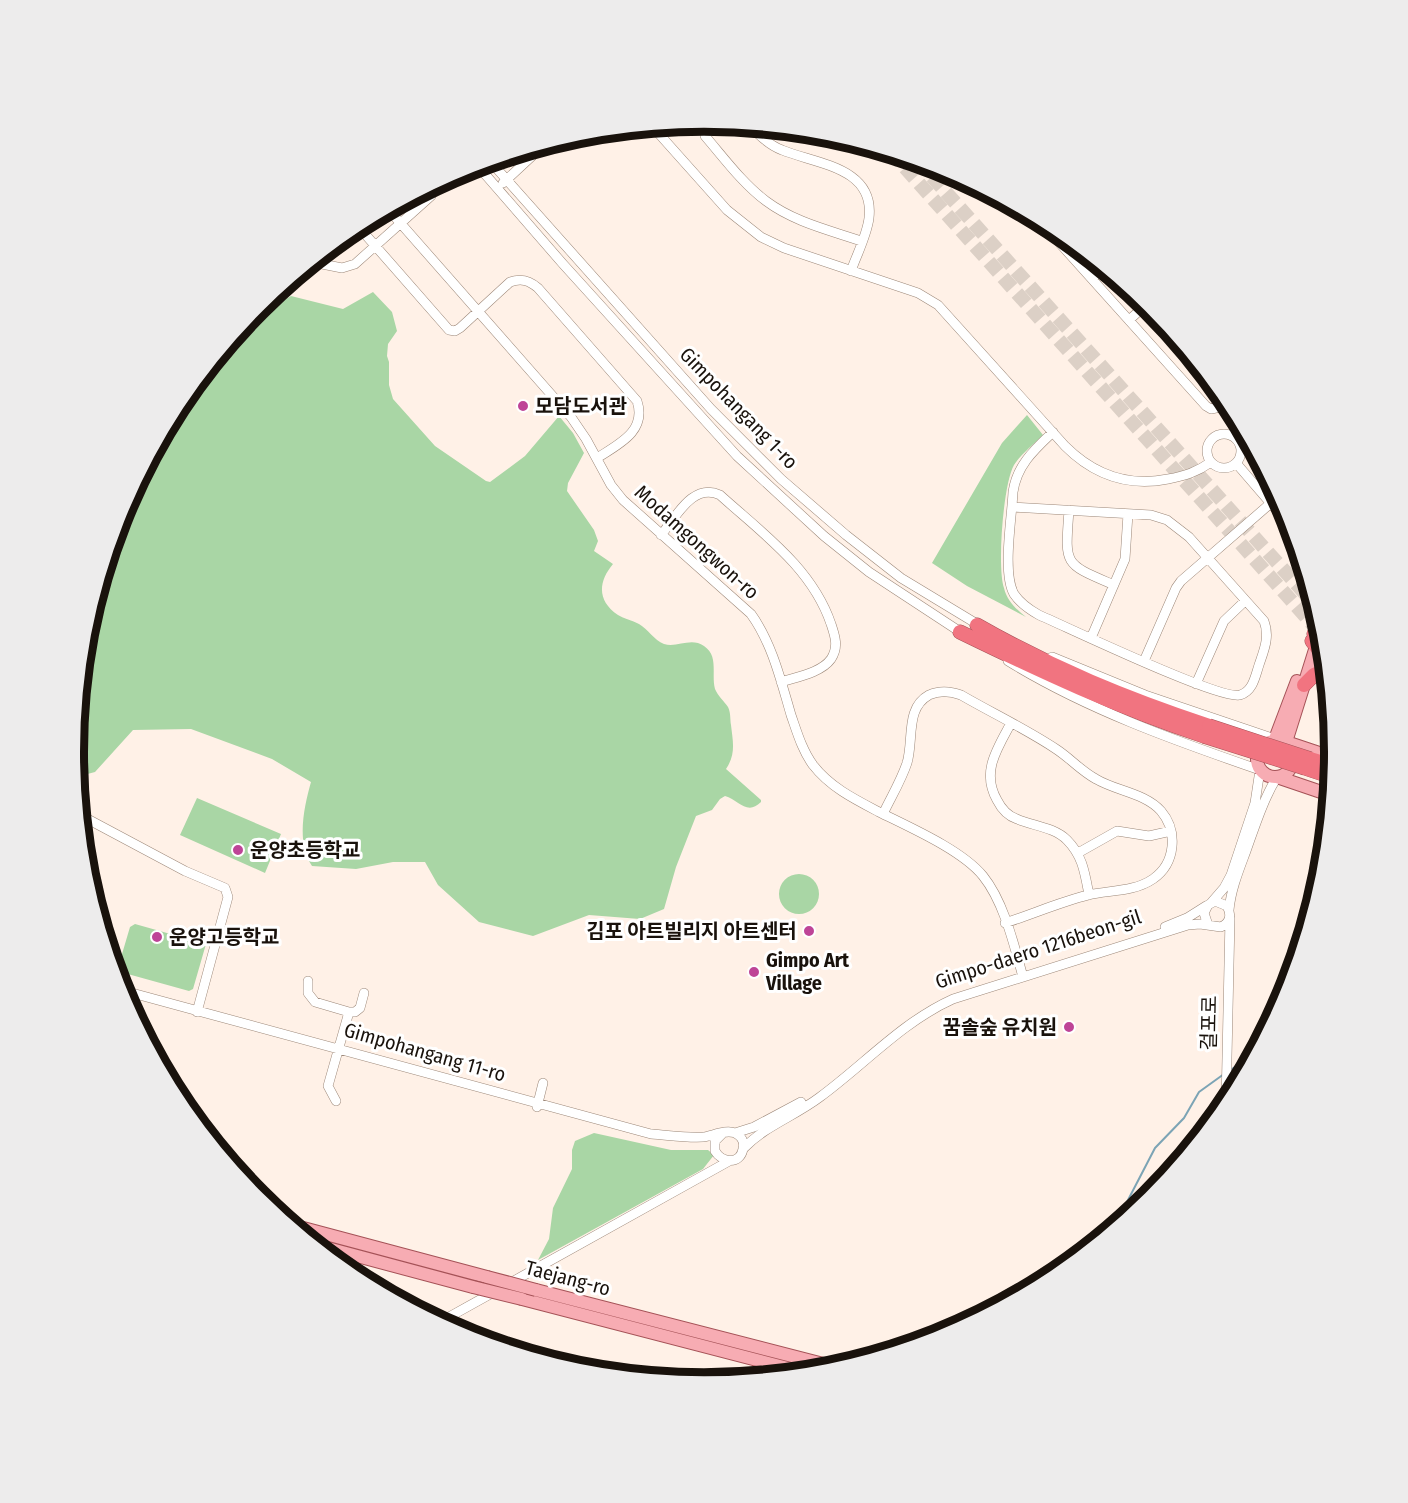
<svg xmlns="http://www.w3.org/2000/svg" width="1408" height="1503" font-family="'Fira Sans Condensed','Noto Sans KR',sans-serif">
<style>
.green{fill:#a9d6a5}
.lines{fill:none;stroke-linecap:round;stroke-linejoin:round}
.stream{stroke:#7ca4b5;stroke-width:2}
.highway-tunnel{stroke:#dcd0c6;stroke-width:14;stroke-dasharray:14 7;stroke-linecap:butt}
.minor-casing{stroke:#9c8778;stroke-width:10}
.major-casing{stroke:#a55257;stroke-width:14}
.highway-casing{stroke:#a55257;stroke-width:15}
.minor{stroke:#fff;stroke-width:9}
.major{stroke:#f7acb3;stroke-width:12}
.highway{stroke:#f17480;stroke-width:14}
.major-bridge-casing{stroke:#a55257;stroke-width:14;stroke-linecap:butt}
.highway-bridge-casing{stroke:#a55257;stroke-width:15;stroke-linecap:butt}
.major-bridge{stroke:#f7acb3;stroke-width:12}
.highway-bridge{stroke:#f17480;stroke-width:14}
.poi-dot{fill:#be4497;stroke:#fff;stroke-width:2}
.labels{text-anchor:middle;stroke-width:6;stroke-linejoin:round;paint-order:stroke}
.poi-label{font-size:20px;font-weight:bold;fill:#19120c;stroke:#fff;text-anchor:start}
.street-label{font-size:20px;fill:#19120c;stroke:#fff}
.rim{fill:none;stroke:#19120c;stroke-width:8}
</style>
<rect width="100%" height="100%" fill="#fff1e7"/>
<path class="green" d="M373,292L392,312L397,331L388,344L387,356L389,362V385L393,399L435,446L486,481L490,482L525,456L559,416L573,433L584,453L568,483L567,491L594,530L598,541L594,551L613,564C598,582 597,601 618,615C624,619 632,620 639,624C648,629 654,640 664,644C677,648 691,637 704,646C719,656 711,674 715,689C718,696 724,701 728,707C731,713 730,720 731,725C733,742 736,754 726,769L761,800V802C747,816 739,800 725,796L720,799L712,810L696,816L676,867L664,909L640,919L589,915L533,936L479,922L438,885L425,862H393L356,869L312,866C296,843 304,807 311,782L272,759L191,729L133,730L95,772L76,777L74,751L86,628L122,510L180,401L257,308H271L291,296L343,309Z
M1027,415L1043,435C1033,445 1021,454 1014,465C1003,484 997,568 1004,588C1007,601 1016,609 1026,617L967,586L932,563L1002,443Z
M197,798L281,834L265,873L180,835Z
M779 894a20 20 0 1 1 40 0a20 20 0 1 1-40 0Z
M135,924L206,944L193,989L189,991L117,971L130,927Z
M594,1133L671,1150H708L714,1155L703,1169L538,1260L549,1239L553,1208L572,1169V1150L575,1141Z"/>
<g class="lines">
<path class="stream" d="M1229,1071L1254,1054
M1114,1227L1155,1148L1184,1118L1199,1092L1224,1074"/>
<path class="highway-tunnel" d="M891,152L1323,636
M918,161L1316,606"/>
<defs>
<path id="minor" d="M720,123L705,136C724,158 743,184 766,201C794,222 829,230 861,241
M749,125C759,135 769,145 782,150C816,164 875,167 869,218C867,235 857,254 851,271
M652,126L727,210L761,237L784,248L918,293L938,305L1065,446C1094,475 1128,487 1168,479C1185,476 1197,472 1211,462
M490,161L711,409L781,479L846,535L901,578L982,627
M477,165L563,264L737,456L824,536L869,572L965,635
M503,183L545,144
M388,209L571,417L586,439L611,485L623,500L751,614C772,643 781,681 791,715C797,732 802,750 813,765C830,787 854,799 879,812C909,827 962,850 983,876C1004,902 1014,945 1023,977
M1038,219L1206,406L1211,409L1216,408L1225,397
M357,225L449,330L455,331L460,328L510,282C521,278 529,280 538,288L637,401C647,431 619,444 597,458
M312,262L342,268L355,264L431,196L436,184
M1092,279L1104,268
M1129,320L1147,304
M1207 451a17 17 0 1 1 34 0a17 17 0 1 1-34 0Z
M1236,463L1292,528
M1012,507L1151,515L1167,520L1189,537L1264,621C1270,637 1264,650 1259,665C1255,677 1253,691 1240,695C1221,701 1067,627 1039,615C1030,610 1020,603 1014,594C1002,573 1012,517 1013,492C1017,465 1034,450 1053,432
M1069,510C1065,566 1063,563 1114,585
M661,535C676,517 693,482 720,495C762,533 812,568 831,624C835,636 839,647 831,659C821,673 796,677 781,682
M1091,638L1125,559L1128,514
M1052,657L1145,695L1275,739
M1008,661C1086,709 1173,740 1260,770L1255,803L1231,875L1224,888L1211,903
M1144,661L1176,588L1181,581L1279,496
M1196,684L1224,621L1245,601
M1011,723C997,749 981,772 997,800C1001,808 1008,816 1017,819C1033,826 1054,827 1067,840C1083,856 1085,874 1089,895
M883,814C891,797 901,781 907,763C914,740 905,708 929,695C940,690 950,691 961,695C992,713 1026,729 1056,749C1070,758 1081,771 1096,779C1116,791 1145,793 1161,811C1178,831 1176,863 1153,879C1134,892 1110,890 1088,895C1060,902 1033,914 1005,923
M80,815L185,871L225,888L228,897L197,1012
M1078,853L1117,831L1149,836L1171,831
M1229,910C1231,889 1239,870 1246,851C1255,826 1263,800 1277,777
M1165,927L1187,918L1206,906
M308,981V993L315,1002L349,1012H355L360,1008L364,993
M121,990L651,1134C668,1135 685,1138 703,1137C712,1136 726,1129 735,1133C741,1136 745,1142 743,1149C740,1165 722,1163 715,1151V1141L722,1134
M336,1101L328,1086L349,1012
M1226,1104L1230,918
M537,1107L543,1083
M735,1133L754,1127L801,1102
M744,1148C765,1126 795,1116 820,1097C865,1064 902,1022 953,999L1188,925L1200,924L1221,927C1230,923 1232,915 1227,906L1215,901L1208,905L1204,913L1208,925
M440,1322L731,1160"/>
<path id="major" d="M1318,640L1286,742L1334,758
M1275,739L1297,681
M1257 759a18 18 0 1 1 36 0a18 18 0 1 1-36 0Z
M1277,777L1330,795
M292,1225L487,1277
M316,1245L473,1287
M536,1290L835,1367
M522,1299L803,1372"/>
<path id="highway" d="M977,625C1054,669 1125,698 1209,726
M960,632C1040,671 1119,708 1204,736
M1314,634L1322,628
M1312,641L1325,658
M1304,685L1314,675L1326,670
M1310,759L1333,766
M1305,768L1332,777"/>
</defs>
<use href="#minor" class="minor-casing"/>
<use href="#major" class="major-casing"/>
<use href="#highway" class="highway-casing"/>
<use href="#minor" class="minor"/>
<use href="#major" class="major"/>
<use href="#highway" class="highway"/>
<defs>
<path id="major-bridge" d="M487,1277L536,1290
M473,1287L522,1299"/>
<path id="highway-bridge" d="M1209,726L1310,759
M1204,736L1305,768"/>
</defs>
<use href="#major-bridge" class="major-bridge-casing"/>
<use href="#highway-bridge" class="highway-bridge-casing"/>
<use href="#major-bridge" class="major-bridge"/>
<use href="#highway-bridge" class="highway-bridge"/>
</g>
<g class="poi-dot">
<circle cx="523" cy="406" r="6"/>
<circle cx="238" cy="850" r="6"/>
<circle cx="809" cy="931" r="6"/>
<circle cx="157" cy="937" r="6"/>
<circle cx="754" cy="972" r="6"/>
<circle cx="1069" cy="1027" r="6"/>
</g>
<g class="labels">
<g class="poi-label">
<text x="535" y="413">모담도서관</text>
<text x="250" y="857">운양초등학교</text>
<text x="797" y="938" text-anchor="end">김포 아트빌리지 아트센터</text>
<text x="169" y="944">운양고등학교</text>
<text x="766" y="967">Gimpo Art<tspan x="766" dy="23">Village</tspan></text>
<text x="1057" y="1034" text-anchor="end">꿈솔숲 유치원</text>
</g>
<g class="street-label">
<text transform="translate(739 408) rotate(46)" y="7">Gimpohangang 1-ro</text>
<text transform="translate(697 542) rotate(42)" y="7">Modamgongwon-ro</text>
<text transform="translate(1038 949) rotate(-18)" y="7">Gimpo-daero 1216beon-gil</text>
<text transform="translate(1209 1023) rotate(-89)" y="7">걸포로</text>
<text transform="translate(425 1052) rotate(16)" y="7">Gimpohangang 11-ro</text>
<text transform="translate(568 1278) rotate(15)" y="7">Taejang-ro</text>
</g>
</g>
<path d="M0 0H1408V1503H0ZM84 752a620 620 0 1 1 1240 0a620 620 0 1 1-1240 0Z" fill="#edecec" fill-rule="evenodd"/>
<path class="rim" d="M84 752a620 620 0 1 1 1240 0a620 620 0 1 1-1240 0Z"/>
</svg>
